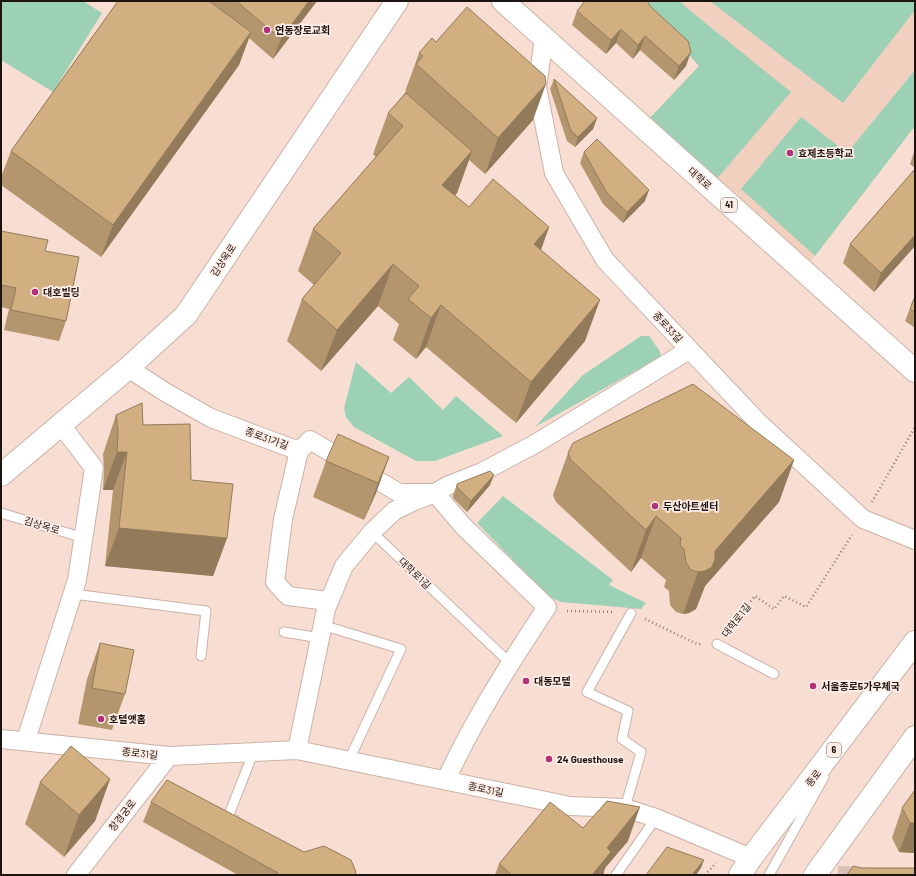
<svg xmlns="http://www.w3.org/2000/svg" width="916" height="876" font-family="Barlow,'Noto Sans KR',sans-serif">
<style>
.built{fill:#f1d0c0}
.green{fill:#9dd1b5}
.lines{fill:none;stroke-linecap:round;stroke-linejoin:round}
.pedestrian-tunnel{stroke:#d7c0b5;stroke-width:14;stroke-dasharray:14 7;stroke-linecap:butt}
.service-casing{stroke:#cbb1a6;stroke-width:11}
.minor-casing{stroke:#cbb1a6;stroke-width:20}
.tertiary-casing{stroke:#cbb1a6;stroke-width:24}
.primary-casing{stroke:#cbb1a6;stroke-width:24}
.path{stroke:#8f7d75;stroke-width:2.5;stroke-dasharray:1 3;stroke-linecap:butt}
.service{stroke:#fff;stroke-width:9}
.minor{stroke:#fff;stroke-width:18}
.tertiary{stroke:#fff;stroke-width:22}
.primary{stroke:#fff;stroke-width:22}
.wall{fill:#b4966e}
.shaded-wall{fill:#927a5a}
.building{fill:#d1af80;stroke:#927a5a}
.poi-dot{fill:#b3317b;stroke:#feeee7;stroke-width:1.5}
.labels{text-anchor:middle;stroke-width:3.5;stroke-linejoin:round;paint-order:stroke}
.shield{fill:#feeee7;stroke:#605550;stroke-width:1}
.shield-label{font-size:9px;font-weight:bold;fill:#1d1410}
.poi-label{font-size:10px;font-weight:bold;fill:#1d1410;stroke:#feeee7;text-anchor:start}
.street-label{font-size:10px;fill:#1d1410;stroke:#feeee7}
</style>
<rect width="100%" height="100%" fill="#f8ded2"/>
<path class="built" d="M641,1H915V126L809,264L648,120L699,66Z"/>
<path class="green" d="M1,1H83L102,13L53,92L1,60Z
M641,1H680L688,9L791,92L716,180L648,120L699,66Z
M710,1H915V10L843,103Z
M915,70V126L815,256L741,189L801,117L847,153Z
M641,336H649L659,350L661,355L657,359L535,427L583,375Z
M356,362L391,393L409,377L443,410L456,396L503,436L435,461H416L354,427L346,417L344,408Z
M503,496L613,580L609,585L646,603L641,609L561,602L549,597L477,523Z"/>
<g class="lines">
<path class="pedestrian-tunnel" d="M817,871L867,875"/>
<defs>
<path id="service" d="M1,513L84,538
M372,532L510,663
M73,594L206,611L201,656
M322,625L401,649L349,760
M284,632L320,638
M717,644L774,674
M625,808L641,752L622,739L628,711L587,692L631,613
M235,820L228,817L254,751
M616,875L656,818
M769,875L824,777"/>
<path id="minor" d="M544,38L537,87L554,173L605,260L758,422L863,519L915,540
M128,368L165,392L211,418L299,451L283,519L275,582L288,596L328,601
M299,451L310,440L399,493H435L449,485L482,472L535,444L689,350
M1,739L169,756L297,750L570,806L625,808L656,818L751,858
M26,740L77,580L94,468L61,425
M297,750L326,609L344,566L372,532L394,511L414,501L435,493L464,527L547,607C510,663 474,719 446,780
M76,875L169,756"/>
<path id="tertiary" d="M1,475L128,368L186,315L397,1"/>
<path id="primary" d="M503,1L915,371
M740,875L751,858L915,642
M815,875L915,737"/>
</defs>
<use href="#service" class="service-casing"/>
<use href="#minor" class="minor-casing"/>
<use href="#tertiary" class="tertiary-casing"/>
<use href="#primary" class="primary-casing"/>
<path class="path" d="M872,502L915,427
M567,611L614,612
M645,619L697,644H703
M726,633L755,596L774,609L784,596L806,607L852,535
M705,875L716,863"/>
<use href="#service" class="service"/>
<use href="#minor" class="minor"/>
<use href="#tertiary" class="tertiary"/>
<use href="#primary" class="primary"/>
</g>
<path class="wall" d="M118,1H317L273,59L249,38L239,65L101,257L1,185V177L11,151Z
M650,6L686,66L674,80L640,50L633,59L616,43L606,54L572,25L577,11Z
M436,42L533,120L485,174L469,160L457,193L455,195L469,207L549,227L541,250L585,341L516,423L426,347L416,359L393,340L399,324L378,306L321,371L287,341L302,299L314,285L298,271L313,229L376,157L373,154L388,113L405,93L406,90V89L419,53Z
M554,79L597,118L593,129L575,147L567,141L550,89Z
M915,149V168L910,164Z
M584,152L645,201L623,223L603,204L580,163Z
M915,169V246L874,292L843,263L850,244Z
M1,231L45,251L66,321L59,341L4,330L9,309L1,307Z
M915,297V328L905,321L913,301Z
M116,415L143,425L191,480L227,538L213,576L105,566L113,490H103L104,469L103,454Z
M568,453L794,460L779,502L705,586L696,609L689,613L683,614L676,612L670,605L669,591L664,587L666,580L641,558L631,572L556,502L553,495Z
M389,457L376,493L364,520L313,497L326,461Z
M457,484L490,485L467,512L453,498V495Z
M100,643L125,694L112,730L78,724L87,679Z
M110,779L95,821L64,857L25,824L40,782Z
M915,790V853L899,852L892,838L902,808Z
M151,802L304,852L355,875H238L143,822Z
M583,828L628,841L605,868L603,875H495L499,864Z"/>
<path class="shaded-wall" d="M309,1H317L273,59L281,39Z
M621,29L616,43L606,54L611,40Z
M251,32L239,65L101,257L113,225Z
M645,36L640,50L633,59L638,45Z
M691,52L686,66L674,80L679,66Z
M546,84L533,120L485,174L498,138Z
M597,118L593,129L575,147L578,137Z
M472,151L457,193L427,226L442,185Z
M649,190L645,201L623,223L627,212Z
M549,227L534,269V244Z
M915,235V246L874,292L881,273Z
M393,264L378,306L321,371L337,330Z
M600,300L585,341L516,423L531,382Z
M441,305L426,347L416,359L431,318Z
M117,452H127L113,490H103Z
M389,457L376,493L364,520L378,483Z
M794,460L779,502L705,586L696,609L689,613L683,614L698,572L715,551Z
M494,475L490,485L467,512L471,501Z
M656,516L641,558L631,572L646,530Z
M119,528L227,538L213,576L105,566Z
M110,779L95,821L64,857L79,815Z
M640,807L628,841L605,868L603,875H592L607,848Z
M910,823H915V853L899,852Z
M704,860L701,868L696,875H692Z"/>
<path class="building" d="M118,1H209L251,32L113,225L11,151Z
M236,1H309L281,39Z
M585,1H647L650,6L688,41L691,52L679,66L645,36L638,45L621,29L611,40L577,11Z
M467,7L545,76L546,84L498,138L416,64L423,56L419,53L432,38L436,42Z
M554,79L597,118L578,137L571,131Z
M406,93L472,151L442,185L469,207L493,179L549,227L534,244L600,300L531,382L441,305L431,318L408,299L419,286L393,264L337,330L302,299L341,253L313,229L403,126L388,113Z
M597,139L649,190L627,212L607,193L584,152Z
M915,169V235L881,273L850,244Z
M1,231L48,240L45,251L79,257L66,321L11,310L16,288L1,285Z
M915,297V312L910,309L913,301Z
M693,384L794,460L715,551V559L712,567L705,571L698,572L691,570L686,563L684,549L680,545L681,538L656,516L646,530L571,460L568,453L573,443Z
M142,403L143,425L190,424L191,480L233,484L227,538L119,528L127,452H117L118,431L116,415Z
M338,434L389,457L378,483L326,461Z
M490,471L494,475L471,501L457,487V484Z
M100,643L134,650L125,694L92,688Z
M71,746L110,779L79,815L40,782Z
M167,780L304,852L324,846L351,860L356,872L355,875H277L278,873L151,802Z
M915,790V823H910L902,808Z
M607,801L640,807L607,848L611,852L592,875H512L499,864L550,802L583,828Z
M667,847L704,860L692,875H646Z
M853,866L862,868H915V875H847Z"/>
<g class="poi-dot">
<circle cx="267" cy="30" r="4"/>
<circle cx="790" cy="153" r="4"/>
<circle cx="35" cy="292" r="4"/>
<circle cx="655" cy="506" r="4"/>
<circle cx="526" cy="681" r="4"/>
<circle cx="813" cy="686" r="4"/>
<circle cx="101" cy="719" r="4"/>
<circle cx="549" cy="759" r="4"/>
</g>
<g class="labels">
<g class="shield">
<rect x="721" y="198" width="16" height="14" rx="3"/>
<rect x="827" y="743" width="14" height="14" rx="3"/>
</g>
<g class="shield-label">
<text x="729" y="208">41</text>
<text x="834" y="753">6</text>
</g>
<g class="poi-label">
<text x="275" y="34">연동장로교회</text>
<text x="798" y="157">효제초등학교</text>
<text x="43" y="296">대호빌딩</text>
<text x="663" y="510">두산아트센터</text>
<text x="534" y="685">대동모텔</text>
<text x="821" y="690">서울종로5가우체국</text>
<text x="109" y="723">호텔앳홈</text>
<text x="557" y="763">24 Guesthouse</text>
</g>
<g class="street-label">
<text transform="translate(700 178) rotate(42)" y="4">대학로</text>
<text transform="translate(223 260) rotate(-56)" y="4">김상옥로</text>
<text transform="translate(668 327) rotate(47)" y="4">종로33길</text>
<text transform="translate(267 438) rotate(20)" y="4">종로31가길</text>
<text transform="translate(42 525) rotate(17)" y="4">김상옥로</text>
<text transform="translate(415 573) rotate(44)" y="4">대학로1길</text>
<text transform="translate(736 620) rotate(-52)" y="4">대학로1길</text>
<text transform="translate(140 753) rotate(6)" y="4">종로31길</text>
<text transform="translate(813 778) rotate(-52)" y="4">종로</text>
<text transform="translate(486 789) rotate(12)" y="4">종로31길</text>
<text transform="translate(122 815) rotate(-52)" y="4">창경궁로</text>
</g>
</g>
<rect width="916" height="876" fill="none" stroke="#1d1410" stroke-width="4"/>
</svg>
